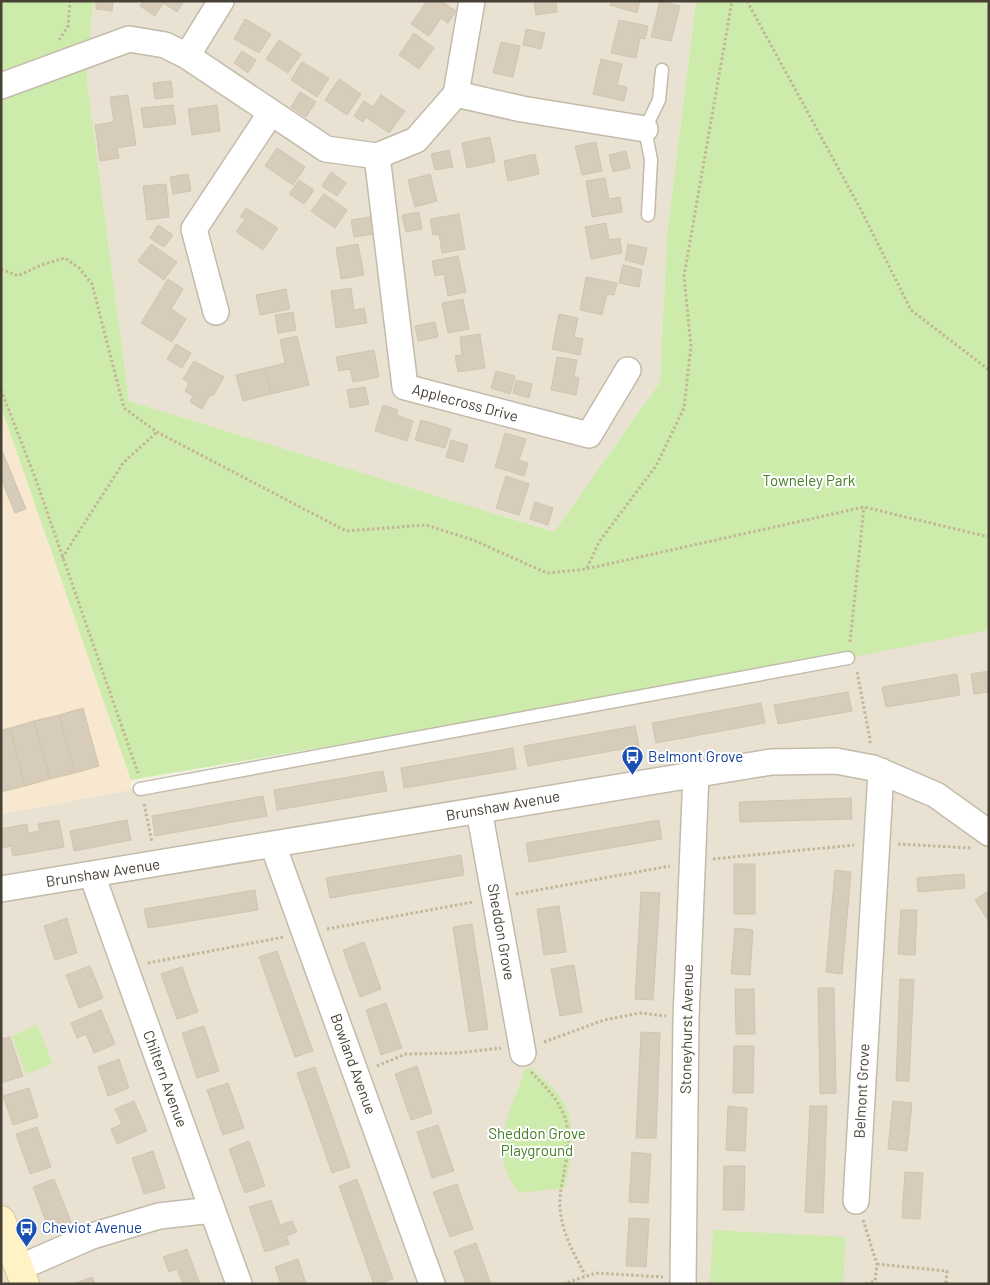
<svg xmlns="http://www.w3.org/2000/svg" width="990" height="1285" font-family="Barlow,sans-serif">
<style>
.residential{fill:#e9e2d3}
.commercial{fill:#f8e8cf}
.green{fill:#cdecab}
.building{fill:#d7ccba;stroke:#d2c4ad}
.lines{fill:none;stroke-linecap:round;stroke-linejoin:round}
.lane-casing{stroke:#c3bbaa;stroke-width:15}
.street-casing{stroke:#c3bbaa;stroke-width:28}
.secondary-casing{stroke:#d7c792;stroke-width:30}
.path{stroke:#c3b597;stroke-width:3;stroke-dasharray:2.5 2.5;stroke-linecap:butt}
.lane{stroke:#fff;stroke-width:12}
.street{stroke:#fff;stroke-width:25}
.secondary{stroke:#fff2c5;stroke-width:28}
.labels{text-anchor:middle;stroke-width:4;stroke-linejoin:round;paint-order:stroke}
.street-label{font-size:15px;fill:#474034;stroke:#fff}
.park-label{font-size:15px;fill:#437e23;stroke:#fff}
.transit-label{font-size:15px;fill:#164399;stroke:#fff;text-anchor:start}
</style>
<rect width="100%" height="100%" fill="#f4f0e6"/>
<path class="residential" d="M93,1H696L667,235L660,382L554,532L129,401L87,80Z
M989,630V1284H1V814Z"/>
<path class="commercial" d="M1,407L131,780V790L1,814Z"/>
<path class="green" d="M1,1H93L87,80L129,401L554,532L660,382L667,235L696,1H989V630L848,658L131,780L1,407Z
M37,1025L53,1064L26,1074L12,1036Z
M531,1068C541,1077 554,1087 561,1098C579,1125 571,1159 565,1188L518,1193C511,1180 503,1168 502,1153C499,1130 518,1092 525,1069Z
M713,1230L846,1237L843,1284H710Z"/>
<path class="building" d="M96,1H113L112,11L96,9Z
M143,1H184L177,12L163,3L155,16L140,6Z
M427,1H441L456,11L448,23L441,18L429,36L411,24Z
M534,1H556L557,12L536,15Z
M612,1H640L637,13L610,5Z
M660,1L680,6L671,41L651,37Z
M245,19L271,34L259,53L234,39Z
M619,20L648,26L645,39L640,38L636,58L611,53Z
M526,29L545,33L541,49L523,45Z
M414,33L434,48L419,69L399,55Z
M279,40L301,54L288,73L266,59Z
M501,42L520,46L513,77L493,73Z
M242,51L256,60L248,73L234,63Z
M601,59L622,64L617,85L627,87L624,101L593,94Z
M302,62L329,78L317,97L291,80Z
M339,79L361,94L347,115L325,100Z
M171,81L173,97L155,99L153,83Z
M300,92L316,102L306,117L291,107Z
M128,95L136,145L117,148L119,158L100,161L95,125L114,122L110,97Z
M381,95L405,111L389,133L366,117L363,122L354,116L364,101L373,107Z
M173,105L176,124L144,128L141,108Z
M217,105L220,131L192,135L188,109Z
M490,137L495,162L467,168L462,143Z
M596,142L602,171L582,175L575,146Z
M277,148L305,167L293,185L265,166Z
M449,150L453,167L435,170L431,154Z
M626,151L630,168L613,172L609,155Z
M535,154L539,174L508,181L504,161Z
M331,172L346,183L337,196L322,186Z
M188,174L191,191L173,194L170,177Z
M430,174L437,201L415,207L408,180Z
M605,178L609,199L620,197L622,212L592,217L586,181Z
M299,180L314,190L304,204L289,194Z
M166,184L169,217L147,220L143,186Z
M324,194L347,210L335,228L311,211Z
M246,208L278,228L263,250L236,232L245,219L240,217Z
M419,212L422,229L406,232L402,215Z
M459,214L465,249L442,253L439,234L433,235L430,219Z
M370,217L373,234L354,237L351,220Z
M606,223L609,240L620,238L622,253L591,259L585,227Z
M158,225L173,235L164,247L150,238Z
M151,244L177,262L164,280L138,261Z
M358,244L364,275L341,279L336,248Z
M628,244L647,248L643,265L625,260Z
M458,256L466,292L448,296L444,274L435,276L432,261Z
M623,265L642,270L639,287L619,283Z
M586,277L617,283L614,295L607,294L602,315L580,310Z
M168,279L183,289L171,309L186,319L172,342L141,323Z
M351,288L354,310L364,308L367,323L336,328L331,291Z
M286,289L290,309L260,315L256,295Z
M463,299L469,329L448,333L442,303Z
M293,312L296,330L278,333L275,315Z
M559,314L578,318L574,337L583,339L580,355L552,349Z
M435,322L438,337L418,341L415,326Z
M480,334L485,368L458,372L455,356L462,355L460,337Z
M297,336L309,385L271,394L265,368L285,363L280,340Z
M176,344L191,353L182,368L167,359Z
M374,350L379,377L353,382L350,369L339,371L336,357Z
M557,357L577,360L574,376L579,378L576,395L551,390Z
M194,361L224,377L213,396L210,395L202,409L190,402L193,396L185,391L189,383L183,379Z
M265,368L271,394L243,401L236,375Z
M496,371L515,376L510,394L491,388Z
M516,380L532,384L529,398L513,393Z
M365,387L369,404L350,408L347,390Z
M383,405L398,410L396,415L413,421L407,441L375,431Z
M421,420L451,429L445,448L415,440Z
M505,433L526,439L519,460L528,463L524,476L495,467Z
M451,440L468,445L463,462L446,457Z
M1,448L26,509L15,513L1,479Z
M506,476L529,484L519,515L496,508Z
M535,502L553,508L548,525L530,519Z
M989,671V692L974,694L971,674Z
M957,674L960,695L886,707L882,687Z
M848,692L852,711L778,724L774,705Z
M761,703L765,723L656,743L652,723Z
M83,708L99,766L75,773L59,715Z
M59,715L75,773L50,779L34,721Z
M34,721L50,779L25,786L10,728Z
M635,726L639,746L528,766L524,746Z
M10,728L25,786L1,792V730Z
M513,748L516,769L404,788L401,768Z
M383,771L387,791L277,810L274,790Z
M263,796L267,816L155,836L152,816Z
M851,798L852,819L740,822L739,802Z
M59,820L64,847L13,856L11,846L1,848V829L27,824L28,833L40,831L38,824Z
M127,820L131,840L74,851L70,831Z
M659,820L662,839L529,862L526,843Z
M461,855L464,875L330,898L326,878Z
M734,864H755V914H734Z
M835,870L851,872L842,974L826,972Z
M964,874L965,888L918,892L917,878Z
M255,890L258,910L148,928L144,909Z
M641,892L660,893L653,1000L635,999Z
M987,892L989,894V922L975,900Z
M559,906L566,952L544,955L537,909Z
M901,910H917L915,955L898,954Z
M67,918L77,953L55,960L44,926Z
M472,924L488,1029L469,1032L453,927Z
M735,928L753,930L750,975L731,974Z
M364,942L381,989L360,997L343,950Z
M277,951L313,1051L295,1057L259,957Z
M574,965L582,1012L560,1016L551,969Z
M90,966L103,998L79,1008L66,975Z
M182,967L198,1012L177,1019L161,974Z
M900,979L914,980L909,1081H896Z
M818,988H834L836,1093L820,1094Z
M735,989H754L755,1034H736Z
M386,1003L402,1048L381,1055L366,1010Z
M101,1010L115,1044L94,1053L86,1034L77,1038L71,1023Z
M204,1026L219,1071L197,1078L182,1033Z
M641,1032L660,1033L656,1138H636Z
M10,1037L23,1076L1,1083V1039Z
M734,1046H754L753,1093H733Z
M119,1059L129,1088L108,1096L98,1067Z
M417,1066L432,1113L411,1120L395,1074Z
M315,1067L350,1167L332,1173L297,1073Z
M228,1083L244,1128L223,1135L207,1090Z
M29,1088L38,1117L13,1125L3,1096Z
M134,1101L147,1131L117,1144L111,1129L122,1124L115,1109Z
M893,1101L912,1103L907,1151L888,1149Z
M728,1106L747,1108L745,1151L726,1150Z
M810,1106H827L823,1213L805,1212Z
M438,1125L454,1171L432,1178L417,1132Z
M37,1127L51,1167L30,1174L16,1134Z
M249,1141L265,1186L245,1193L229,1149Z
M153,1151L165,1188L144,1194L132,1158Z
M632,1152L651,1154L648,1203L629,1202Z
M724,1166H745L744,1210H723Z
M905,1172L923,1173L920,1219L902,1218Z
M54,1179L73,1227L51,1235L33,1187Z
M357,1179L393,1279L380,1284H374L339,1186Z
M457,1184L473,1229L450,1237L433,1192Z
M271,1200L280,1225L292,1221L297,1232L286,1236L289,1244L265,1252L249,1207Z
M629,1218L649,1219L646,1267L626,1266Z
M476,1243L491,1284H466L454,1251Z
M187,1249L200,1284H183L177,1269L169,1272L163,1257Z
M298,1259L306,1284H281L275,1267Z
M92,1277L95,1284H74Z"/>
<g class="lines">
<defs>
<path id="lane" d="M648,215L651,160L645,129L659,100L662,70
M140,789L848,658"/>
<path id="street" d="M187,56L221,1
M1,86L129,39L165,45L187,56L326,149L377,156L416,140L456,94L472,1
M456,94L522,109L645,129
M377,156L405,387L589,435L628,370
M216,312L194,229L270,114
M479,810L523,1053
M273,845L432,1284
M92,875L239,1284
M1,889L771,762L836,761L873,768L936,795L989,833
M856,1201L881,771
M19,1268L92,1236L159,1216L212,1210
M683,1284L686,1018L696,774"/>
<path id="secondary" d="M1,1220L25,1284"/>
</defs>
<use href="#lane" class="lane-casing"/>
<use href="#street" class="street-casing"/>
<use href="#secondary" class="secondary-casing"/>
<path class="path" d="M747,1L861,210L911,310L989,370
M59,40L68,26L70,1
M1,269L18,276L41,265L65,258L79,268L92,284L124,408L157,432L346,531L426,525L473,540L547,573L586,569L864,507L989,537
M1,390L36,480L138,773
M62,558L123,463L157,432
M587,568L599,542L656,466L684,408L691,346L684,276L732,1
M850,642L864,507
M857,672L870,739V746
M144,804L152,842
M898,844L971,848
M713,859L854,845
M516,894L670,866
M327,929L473,902
M148,963L284,937
M544,1042L604,1020L640,1013L666,1016
M377,1066L406,1054L458,1053L501,1048
M531,1072C562,1103 575,1121 565,1166C563,1180 559,1194 560,1208C562,1233 574,1254 585,1275
M863,1220L877,1264L875,1281L866,1284
M877,1264L947,1271L946,1284
M563,1284L596,1273L663,1277"/>
<use href="#lane" class="lane"/>
<use href="#street" class="street"/>
<use href="#secondary" class="secondary"/>
</g>
<defs>
<symbol id="bus-pin" viewBox="-11 -11 22 30"><path d="M0 17L-7.5 6A9.5 9.5 0 1 1 7.5 6Z" fill="#1a4fb4" stroke="#fff"/><path d="M-5-6H5V4H4V6H2V4H-2V6H-4V4H-5ZM-3.5-4V0h7V-4ZM-3.5 1.2v1.5H-2V1.2ZM2 1.2v1.5H3.5V1.2Z" fill="#fff"/></symbol>
</defs>
<g fill-rule="evenodd">
<use href="#bus-pin" x="620" y="744" width="25" height="34"/>
<use href="#bus-pin" x="14" y="1216" width="25" height="34"/>
</g>
<g class="labels">
<g class="street-label">
<text transform="translate(465 403) rotate(15)" y="5">Applecross Drive</text>
<text transform="translate(503 806) rotate(-10)" y="5">Brunshaw Avenue</text>
<text transform="translate(103 873) rotate(-9)" y="5">Brunshaw Avenue</text>
<text transform="translate(501 932) rotate(80)" y="5">Sheddon Grove</text>
<text transform="translate(687 1029) rotate(-89)" y="5">Stoneyhurst Avenue</text>
<text transform="translate(353 1064) rotate(70)" y="5">Bowland Avenue</text>
<text transform="translate(165 1079) rotate(70)" y="5">Chiltern Avenue</text>
<text transform="translate(862 1091) rotate(-87)" y="5">Belmont Grove</text>
</g>
<g class="park-label">
<text x="809" y="486">Towneley Park</text>
<text x="537" y="1139">Sheddon Grove<tspan x="537" dy="17">Playground</tspan></text>
</g>
<g class="transit-label">
<text x="648" y="762">Belmont Grove</text>
<text x="42" y="1233">Cheviot Avenue</text>
</g>
</g>
<rect width="990" height="1285" fill="none" stroke="#474034" stroke-width="5"/>
</svg>
